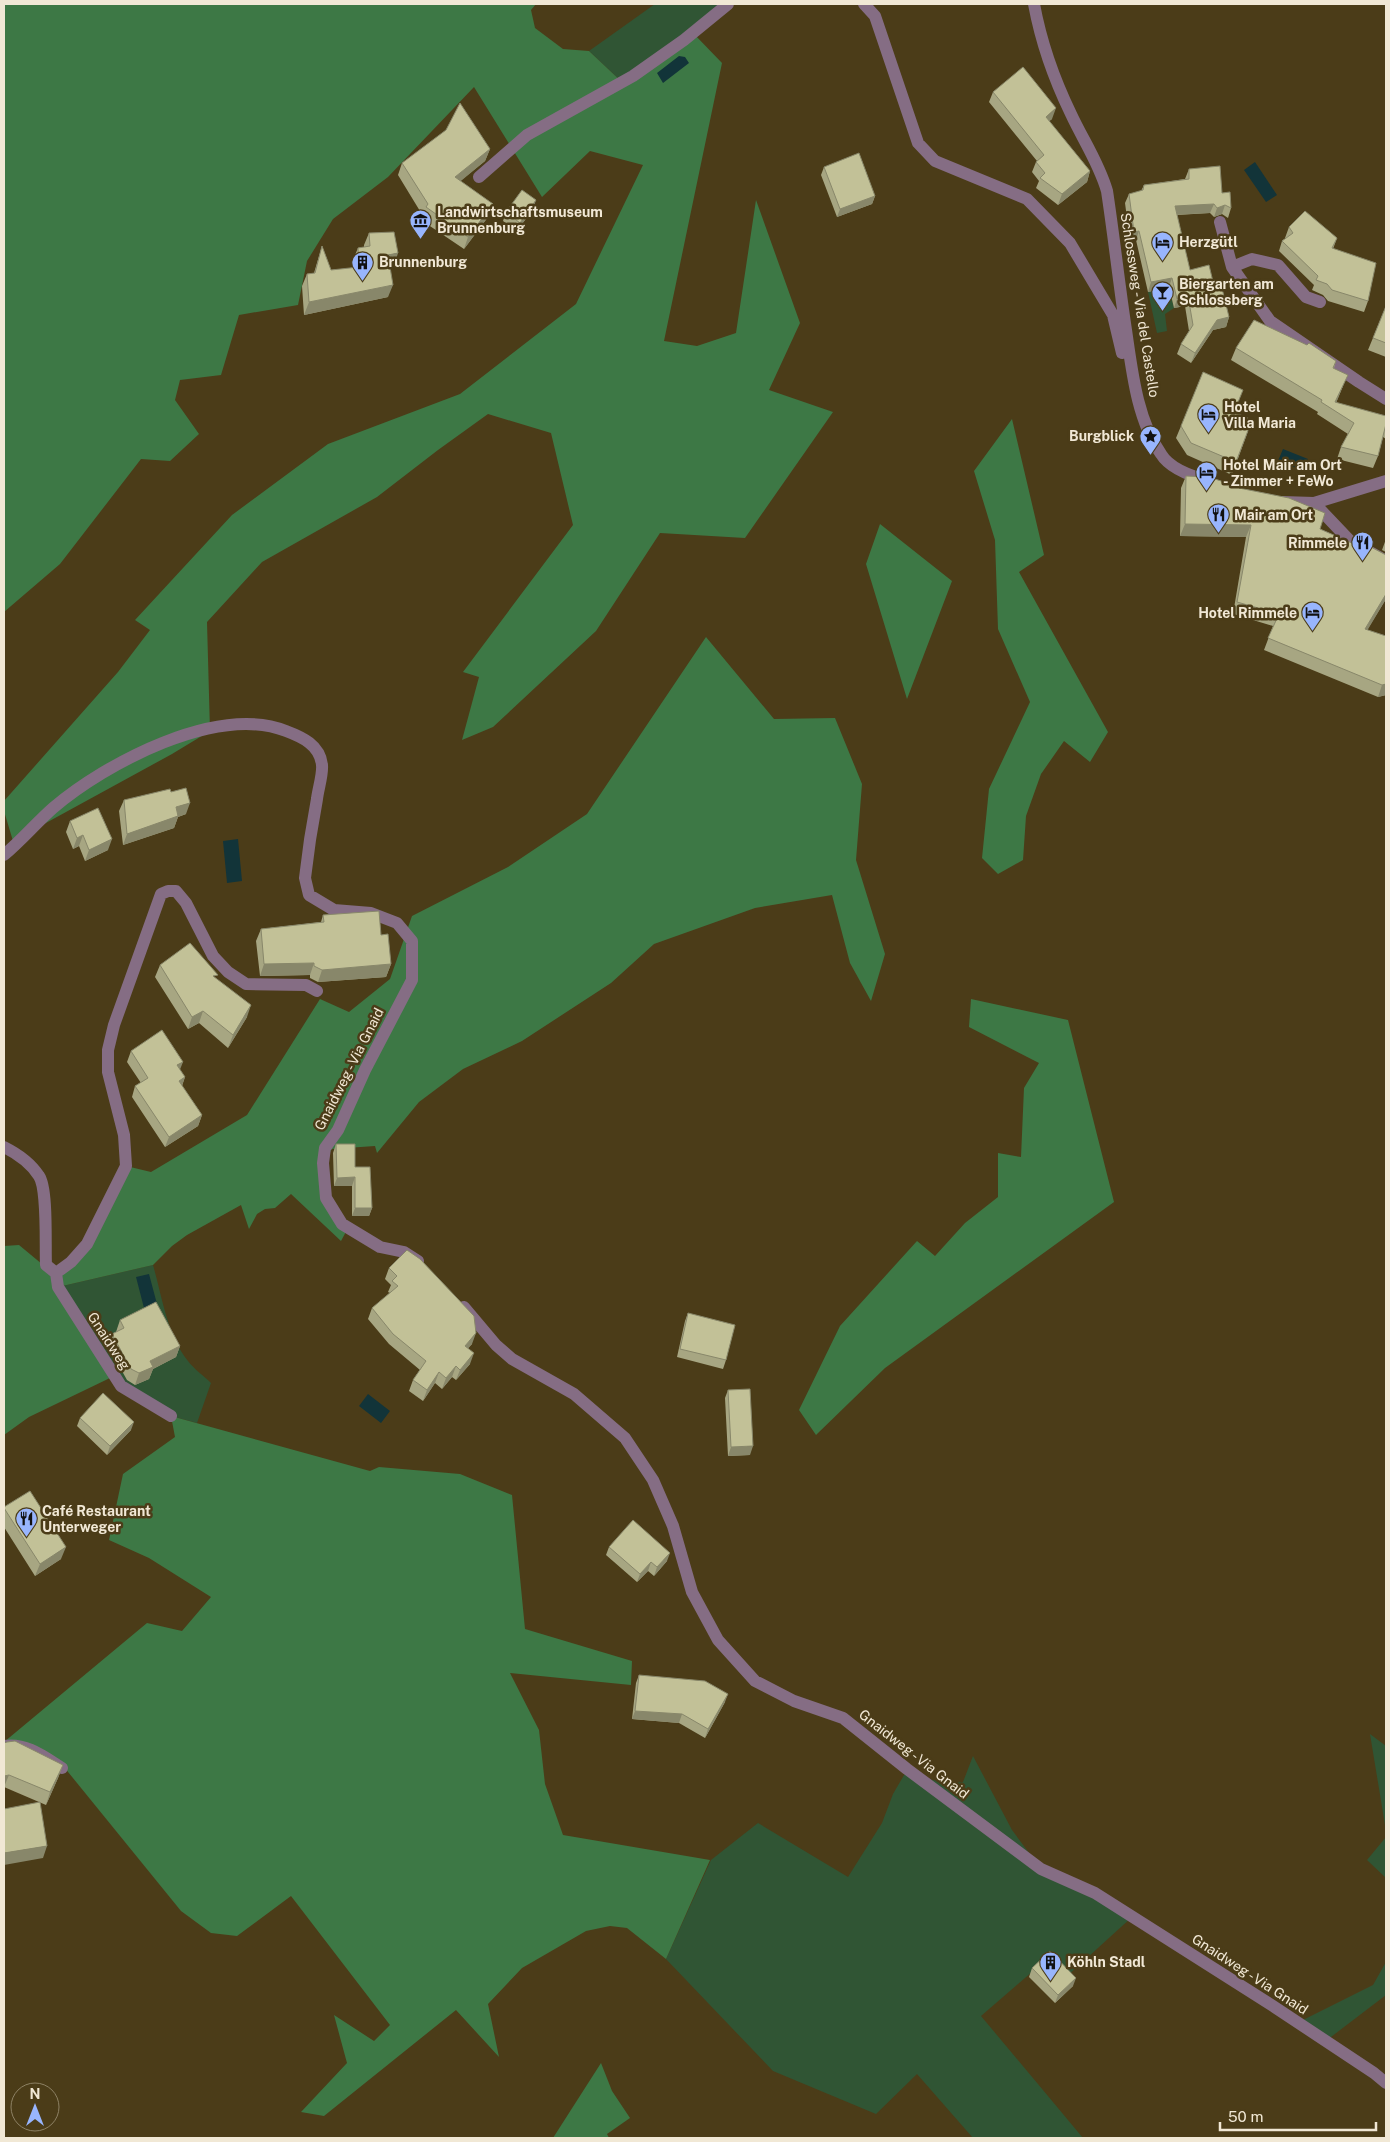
<svg xmlns="http://www.w3.org/2000/svg" width="1390" height="2142" font-family="'Public Sans',sans-serif">
<style>
.green{fill:#305534}
.forest{fill:#3d7845}
.water{fill:#123439}
.lines{fill:none;stroke-linecap:round;stroke-linejoin:round}
.minor{stroke:#856d84;stroke-width:12}
.wall{fill:#a7a682}
.shaded-wall{fill:#88876a}
.building{fill:#c2c197;stroke:#88876a}
.labels{text-anchor:middle;stroke-width:5;stroke-linejoin:round;paint-order:stroke}
.poi-label{font-size:14px;font-weight:bold;fill:#f1e8d5;stroke:#4b3c18;text-anchor:start}
.street-label{font-size:14px;fill:#f1e8d5;stroke:#4b3c18}
</style>
<rect width="100%" height="100%" fill="#4b3c18"/>
<path class="green" d="M655,4H727L622,82L589,51Z
M1169,287L1174,308L1165,314L1167,331L1157,333L1148,292Z
M153,1265C162,1296 167,1335 188,1361C194,1369 204,1376 211,1383L197,1423L171,1416L121,1386L58,1287Z
M1370,1734L1386,1746V1831Z
M973,1756L1012,1830L1041,1869L1132,1917L1065,1978L1047,1959L981,2016L1083,2138H973L917,2074L876,2114L773,2071L666,1959L711,1860L758,1823L848,1877L882,1823L893,1794L907,1770C924,1780 943,1783 963,1782Z
M1386,1837V1882V1878L1367,1860Z
M1386,1962V1995L1327,2040L1299,2022L1373,1985Z"/>
<path class="forest" d="M4,4H536L531,10L535,28L563,49L589,51L623,83L693,33L722,63L664,341L697,346L736,333L756,200L800,323L769,390L833,412L745,538L660,533L596,631L493,727L462,740L479,677L463,672L573,525L551,433L488,414L438,450L377,497L262,562L207,622L210,731L172,754L13,841L4,811V801L118,672L150,630L135,620L232,515L328,444L460,394L576,304L643,165L590,151L542,197L474,87L388,177L333,219L307,261L298,305L239,315L221,375L180,380L175,400L199,434L170,461L141,459L60,564L4,612Z
M1012,419L1044,555L1019,572L1108,732L1090,762L1064,741L1041,774L1026,816L1023,860L998,874L982,858L989,789L1030,702L998,629L995,540L974,471Z
M880,524L952,581L907,699L866,564Z
M706,637L774,719L835,718L862,784L856,860L885,954L871,1001L850,963L832,895L755,908L654,944L611,983L522,1041L463,1069L419,1102L377,1153L375,1146L332,1149L322,1163L325,1198L348,1228L341,1241L291,1194L275,1208L265,1209L257,1214L249,1229L241,1205L187,1235L172,1246L153,1265L58,1287L56,1273L71,1262L126,1166L151,1172L247,1115L320,999L349,1012L390,979L412,916L508,867L587,814Z
M971,999L1068,1020L1114,1202L885,1368L816,1435L799,1410L840,1326L917,1241L935,1256L965,1223L998,1197V1153L1021,1157L1024,1088L1039,1063L969,1027Z
M19,1245L54,1274L110,1378L29,1417L4,1435V1246Z
M171,1416L370,1471L379,1467L460,1474L512,1495L525,1629L632,1661L631,1685L510,1673L539,1730L545,1784L563,1835L710,1860L666,1959L627,1928L610,1926L586,1931L522,1968L488,2004L499,2057L456,2010L324,2116L301,2112L347,2063L334,2015L374,2041L390,2025L291,1896L237,1936L211,1933L181,1911L64,1767L4,1742L147,1623L182,1631L211,1597L149,1558L109,1540L123,1474L175,1437Z
M601,2063L612,2091L630,2118L607,2134L609,2138H553Z"/>
<path class="water" d="M679,56L685,57L689,63L663,83L657,73Z
M1255,162L1277,195L1266,202L1244,170Z
M1283,449L1308,459L1304,471L1278,461Z
M238,839L242,881L227,883L223,841Z
M149,1274L157,1304L144,1308L136,1277Z
M368,1394L390,1411L381,1423L359,1406Z"/>
<g class="lines">
<path class="minor" d="M864,4L875,16L918,143L935,161L1027,199L1070,243L1113,315L1122,353
M1034,4C1041,42 1054,79 1071,114C1083,140 1099,163 1107,191C1114,237 1119,284 1126,330C1132,371 1137,420 1161,454C1170,469 1194,477 1210,481
M479,177L527,135L633,76L684,40L728,4
M1220,222L1232,267L1270,321L1359,382L1386,399
M1232,267L1252,259L1278,265L1306,297L1320,302
M1282,502L1314,503L1386,481
M1314,503L1350,541L1386,561
M4,855C22,840 36,823 53,808C106,763 217,704 286,731C302,737 320,745 322,765C323,775 318,789 317,799C312,825 308,851 305,878L309,895L334,910L371,913L397,923L412,941V980L365,1070L338,1130L325,1148L323,1163L326,1198L342,1224L380,1247L404,1252L418,1261
M4,1147C18,1154 30,1162 39,1176C48,1189 45,1246 46,1265L56,1273
M56,1273L71,1262L87,1244L126,1166L124,1135L108,1072V1050L114,1025L161,894L168,891H176L186,903L213,956L228,972L246,984L306,985L317,991
M56,1273L58,1287L121,1386L171,1416
M464,1307L496,1345L512,1359L574,1394L625,1438L653,1480L673,1526L692,1592L718,1640L755,1681L794,1701L843,1718L907,1769L1041,1869L1095,1893L1273,2006L1374,2073L1386,2083
M4,1746C27,1743 43,1756 62,1768"/>
</g>
<path class="wall" d="M993,92L1052,119L1049,121L1090,171L1087,182L1058,205L1036,188L1039,181L1032,172L1036,162L1037,161L989,102Z
M490,149L485,161L460,181L493,204L488,217L464,249L421,220L423,216L398,175L402,163Z
M824,167L875,196L872,204L837,217L821,175Z
M1189,169L1222,193L1231,208L1228,218L1222,214L1214,217L1210,213L1177,215L1190,270L1214,286L1229,317L1226,327L1213,330L1191,363L1177,354L1181,344L1189,331L1185,306L1174,308L1169,287L1148,292L1136,240L1130,241L1125,203L1129,194L1141,191L1144,185L1185,179Z
M533,209L517,231L503,221L506,212Z
M1289,227L1337,238L1333,249L1368,301L1364,312L1328,301L1323,295L1312,290L1314,285L1279,251L1282,241L1286,238H1285Z
M369,233L394,266H390L388,297L304,315L302,286L307,274L314,273L322,246L331,270L354,268L353,260L358,248L364,247V245Z
M1386,306V357L1368,350Z
M1236,348L1336,361L1334,368L1343,386L1336,403L1386,416V439L1383,437L1378,456L1373,468L1337,459L1341,447L1348,434L1317,414L1318,412L1231,360Z
M1238,402L1234,412L1252,420L1232,475L1187,455L1176,438L1181,426Z
M1186,476L1239,488L1320,529L1354,544L1386,555V599L1367,630L1386,695L1378,697L1264,650L1273,626L1233,614L1246,537L1180,536L1181,488Z
M1386,539V552L1382,550Z
M171,792L186,814L178,817L174,828L123,845L119,811L124,800Z
M70,821L108,850L85,861L79,846L73,849L66,832Z
M323,915L381,935L391,964L386,977L318,982L310,978V975L260,976L256,941L261,929L321,922Z
M160,965L247,1017L228,1048L199,1023L188,1029L155,977Z
M131,1051L180,1070L185,1077L182,1086L202,1115L198,1126L165,1147L132,1097L135,1086L141,1083L127,1062Z
M336,1144L355,1167L372,1208L369,1216H352V1186H334L333,1153Z
M389,1268L472,1344L468,1348L470,1364L456,1380L452,1377L442,1389L435,1383L423,1401L409,1391L413,1380L420,1370L389,1344L368,1319L372,1308L390,1293L388,1292L391,1285L385,1279Z
M688,1313L726,1360L723,1369L677,1357L685,1321Z
M120,1320L180,1346L176,1357L153,1369L149,1379L135,1385L127,1380L108,1346L112,1334L116,1332Z
M728,1390L750,1455L728,1456L725,1398Z
M80,1418L131,1430L107,1455L77,1426Z
M4,1507L61,1559L35,1576L4,1527Z
M609,1547L667,1561L654,1576L648,1571L637,1582L606,1555Z
M639,1675L725,1702L705,1738L679,1723L632,1719L636,1683Z
M4,1743L63,1765L58,1778L46,1805L4,1787Z
M1032,1968L1073,1986L1055,2003L1029,1977Z"/>
<path class="shaded-wall" d="M1056,108L1052,119L1042,127L1046,117Z
M490,149L485,161L450,190L455,177Z
M1090,171L1087,182L1058,205L1062,194Z
M875,196L872,204L837,217L840,209Z
M536,200L533,209L517,231L520,223Z
M493,204L488,217L464,249L468,237Z
M1214,204L1210,213L1172,215L1175,206Z
M1225,205L1222,214L1214,217L1217,208Z
M1139,231L1136,240L1130,241L1134,232Z
M398,253L394,266L384,268L388,255Z
M1172,278L1169,287L1148,292L1151,282Z
M393,285L388,297L304,315L309,302Z
M1188,296L1185,306L1174,308L1177,299Z
M1229,317L1226,327L1213,330L1191,363L1195,353L1217,320Z
M1348,375L1343,386L1333,410L1335,402Z
M1185,524L1251,525L1246,537L1180,536Z
M1386,594V599L1361,641L1365,629Z
M1386,684V695L1378,697L1382,685Z
M190,803L186,814L178,817L174,828L123,845L127,834L176,807Z
M83,835L79,846L73,849L77,838Z
M112,839L108,850L85,861L89,850Z
M314,963L310,975L260,976L264,964Z
M391,964L386,977L318,982L322,970Z
M251,1005L247,1017L228,1048L233,1035Z
M203,1011L199,1023L188,1029L192,1017Z
M183,1062L179,1072L177,1065Z
M185,1077L181,1088L179,1081Z
M202,1115L198,1126L165,1147L169,1137Z
M355,1177L352,1186H334L337,1178Z
M355,1208H372L369,1216H352Z
M476,1333L472,1344L461,1357L465,1346Z
M180,1346L176,1357L153,1369L149,1379L135,1385L139,1373L150,1361Z
M474,1353L470,1364L456,1380L460,1370Z
M456,1366L452,1377L442,1389L446,1378Z
M439,1372L435,1383L423,1401L427,1390Z
M134,1422L131,1430L107,1455L110,1446Z
M753,1446L750,1455L728,1456L731,1447Z
M66,1547L61,1559L35,1576L40,1564Z
M670,1553L667,1561L654,1576L657,1567Z
M651,1562L648,1571L637,1582L640,1574Z
M728,1694L725,1702L705,1738L708,1729Z
M635,1711L682,1714L679,1723L632,1719Z
M63,1765L58,1778L46,1805L50,1792Z
M9,1775L4,1787V1776Z
M47,1846L43,1858L4,1865V1853Z
M1076,1978L1073,1986L1055,2003L1058,1995Z"/>
<path class="building" d="M1023,67L1056,108L1046,117L1090,171L1062,194L1040,178L1045,173L1036,162L1044,155L993,92Z
M460,103L490,149L455,177L493,204L468,237L426,207L428,204L402,163L446,130Z
M859,153L875,196L840,209L824,167Z
M1220,166L1222,193L1230,192L1231,208L1225,205L1217,208L1214,204L1175,206L1190,270L1209,265L1214,286L1221,284L1229,317L1217,320L1195,353L1181,344L1193,325L1188,296L1177,299L1172,278L1151,282L1139,231L1134,232L1129,194L1143,190L1144,185L1189,179V169Z
M522,190L536,200L520,223L506,212Z
M1305,211L1337,238L1332,248L1376,263L1368,301L1332,290L1327,284L1316,280L1318,276L1282,241L1293,233L1289,227Z
M394,232L398,253L388,255L393,285L309,302L307,274L315,273L322,246L331,270L359,267L358,248L370,246L369,233Z
M1386,306V343L1373,338Z
M1254,320L1307,345L1309,343L1336,361L1333,368L1348,375L1335,402L1386,416V424L1378,456L1341,447L1354,423L1321,402L1322,400L1236,348Z
M1203,372L1243,390L1234,412L1252,420L1236,462L1191,443L1181,426Z
M1186,476L1209,477L1239,487V488L1289,498L1325,513L1320,529L1354,544L1356,539L1386,555V594L1365,629L1386,636V684L1382,685L1268,638L1279,614L1237,602L1251,525L1185,524Z
M186,788L190,803L176,807L178,816L127,834L124,800L170,789L171,792Z
M98,808L112,839L89,850L83,835L77,838L70,821Z
M379,911L381,935L388,934L391,964L322,970L314,966V963L264,964L261,929L324,922L323,915Z
M190,943L218,975L213,976L251,1005L233,1035L203,1011L192,1017L160,965Z
M162,1030L183,1062L177,1065L185,1077L179,1081L202,1115L169,1137L135,1086L148,1078L131,1051Z
M336,1144H355V1167H370L372,1208H355V1177L337,1178Z
M407,1250L420,1259L474,1316L476,1333L465,1346L474,1353L460,1370L456,1366L446,1378L439,1372L427,1390L413,1380L426,1361L393,1334L372,1308L398,1286L392,1281L397,1276L389,1268Z
M156,1302L180,1346L150,1361L153,1367L139,1373L131,1369L112,1334L124,1328L120,1320Z
M688,1313L735,1325L726,1360L680,1349Z
M750,1389L753,1446L731,1447L728,1390Z
M103,1393L134,1422L110,1446L80,1418Z
M30,1491L66,1547L40,1564L4,1508V1507Z
M633,1520L670,1553L657,1567L651,1562L640,1574L609,1547Z
M639,1675L705,1681L728,1694L708,1729L682,1714L635,1711Z
M15,1741L63,1765L50,1792L9,1775L4,1776V1743L7,1742Z
M40,1802L47,1846L4,1853V1809Z
M1050,1951L1076,1978L1058,1995L1032,1968Z"/>
<defs>
<symbol id="museum-pin" viewBox="-11 -11 22 30"><path d="M0 17L-7.5 6A9.5 9.5 0 1 1 7.5 6Z" fill="#98b5fd" stroke="#4b3c18"/><path d="M0-6L6-3V-2H-6V-3ZM-5-1h2V3h-2ZM-1-1h2V3h-2ZM3-1h2V3H3ZM-6 4H6V6H-6Z" fill="#111"/></symbol>
<symbol id="hotel-pin" viewBox="-11 -11 22 30"><path d="M0 17L-7.5 6A9.5 9.5 0 1 1 7.5 6Z" fill="#98b5fd" stroke="#4b3c18"/><path d="M-6-4.5h1.5V1H6V5H4.5V3h-9V5H-6ZM-4 0a1.8 1.8 0 1 1 3.6 0ZM.5 0V-2.5h3Q6-2.5 6 0Z" fill="#111"/></symbol>
<symbol id="building-pin" viewBox="-11 -11 22 30"><path d="M0 17L-7.5 6A9.5 9.5 0 1 1 7.5 6Z" fill="#98b5fd" stroke="#4b3c18"/><path d="M-4-6H4V6H1V3H-1V6H-4ZM-2.5-4.3h1.7v1.8h-1.7ZM.8-4.3h1.7v1.8H.8ZM-2.5-1h1.7V.8h-1.7ZM.8-1h1.7V.8H.8Z" fill="#111"/></symbol>
<symbol id="bar-pin" viewBox="-11 -11 22 30"><path d="M0 17L-7.5 6A9.5 9.5 0 1 1 7.5 6Z" fill="#98b5fd" stroke="#4b3c18"/><path d="M-6-5H6L.8 .8V4.5H3.5V6h-7V4.5H-.8V.8Z" fill="#111"/></symbol>
<symbol id="sight-pin" viewBox="-11 -11 22 30"><path d="M0 17L-7.5 6A9.5 9.5 0 1 1 7.5 6Z" fill="#98b5fd" stroke="#4b3c18"/><path d="M0-6L1.8-2.2L6-1.7L2.9 1.2L3.7 5.4L0 3.3L-3.7 5.4L-2.9 1.2L-6-1.7L-1.8-2.2Z" fill="#111"/></symbol>
<symbol id="restaurant-pin" viewBox="-11 -11 22 30"><path d="M0 17L-7.5 6A9.5 9.5 0 1 1 7.5 6Z" fill="#98b5fd" stroke="#4b3c18"/><path d="M-5-6h1v4h1v-4h1v4h1v-4h1v5L-1.5 .5V6h-2V.5L-5-1ZM5-6V6H3V1.5H1.5Q1.5-4 5-6Z" fill="#111"/></symbol>
</defs>
<g fill-rule="evenodd">
<use href="#museum-pin" x="408" y="208" width="25" height="34"/>
<use href="#hotel-pin" x="1150" y="230" width="25" height="34"/>
<use href="#building-pin" x="350" y="250" width="25" height="34"/>
<use href="#bar-pin" x="1150" y="280" width="25" height="34"/>
<use href="#hotel-pin" x="1196" y="402" width="25" height="34"/>
<use href="#sight-pin" x="1138" y="424" width="25" height="34"/>
<use href="#hotel-pin" x="1194" y="460" width="25" height="34"/>
<use href="#restaurant-pin" x="1206" y="502" width="25" height="34"/>
<use href="#restaurant-pin" x="1350" y="530" width="25" height="34"/>
<use href="#hotel-pin" x="1300" y="600" width="25" height="34"/>
<use href="#restaurant-pin" x="14" y="1506" width="25" height="34"/>
<use href="#building-pin" x="1038" y="1950" width="25" height="34"/>
</g>
<g class="labels">
<g class="poi-label">
<text x="437" y="217">Landwirtschaftsmuseum<tspan x="437" dy="16">Brunnenburg</tspan></text>
<text x="1179" y="247">Herzgütl</text>
<text x="379" y="267">Brunnenburg</text>
<text x="1179" y="289">Biergarten am<tspan x="1179" dy="16">Schlossberg</tspan></text>
<text x="1224" y="412">Hotel<tspan x="1224" dy="16">Villa Maria</tspan></text>
<text x="1134" y="441" text-anchor="end">Burgblick</text>
<text x="1223" y="470">Hotel Mair am Ort<tspan x="1223" dy="16">- Zimmer + FeWo</tspan></text>
<text x="1234" y="520">Mair am Ort</text>
<text x="1347" y="548" text-anchor="end">Rimmele</text>
<text x="1297" y="618" text-anchor="end">Hotel Rimmele</text>
<text x="42" y="1516">Café Restaurant<tspan x="42" dy="16">Unterweger</tspan></text>
<text x="1067" y="1967">Köhln Stadl</text>
</g>
<g class="street-label">
<text transform="translate(1140 305) rotate(81)" y="5">Schlossweg - Via del Castello</text>
<text transform="translate(349 1069) rotate(-63)" y="5">Gnaidweg - Via Gnaid</text>
<text transform="translate(109 1341) rotate(57)" y="5">Gnaidweg</text>
<text transform="translate(914 1754) rotate(38)" y="5">Gnaidweg - Via Gnaid</text>
<text transform="translate(1250 1974) rotate(33)" y="5">Gnaidweg - Via Gnaid</text>
</g>
</g>
<rect width="1390" height="2142" fill="none" stroke="#f1e8d5" stroke-width="10"/>
<g transform="translate(35 2107)"><circle r="24" fill="#4b3c18" stroke="#8d8164"/>
<path d="M0-4L9 19L0 12L-9 19Z" fill="#98b5fd"/>
<text y="-8" font-size="14" font-weight="bold" text-anchor="middle" fill="#f1e8d5">N</text>
</g>
<path d="M1220 2122v8h156v-8" fill="none" stroke="#f1e8d5" stroke-width="2.5"/>
<text x="1228" y="2122" font-size="15" fill="#f1e8d5" stroke="#4b3c18" stroke-width="4" paint-order="stroke">50 m</text>
</svg>
